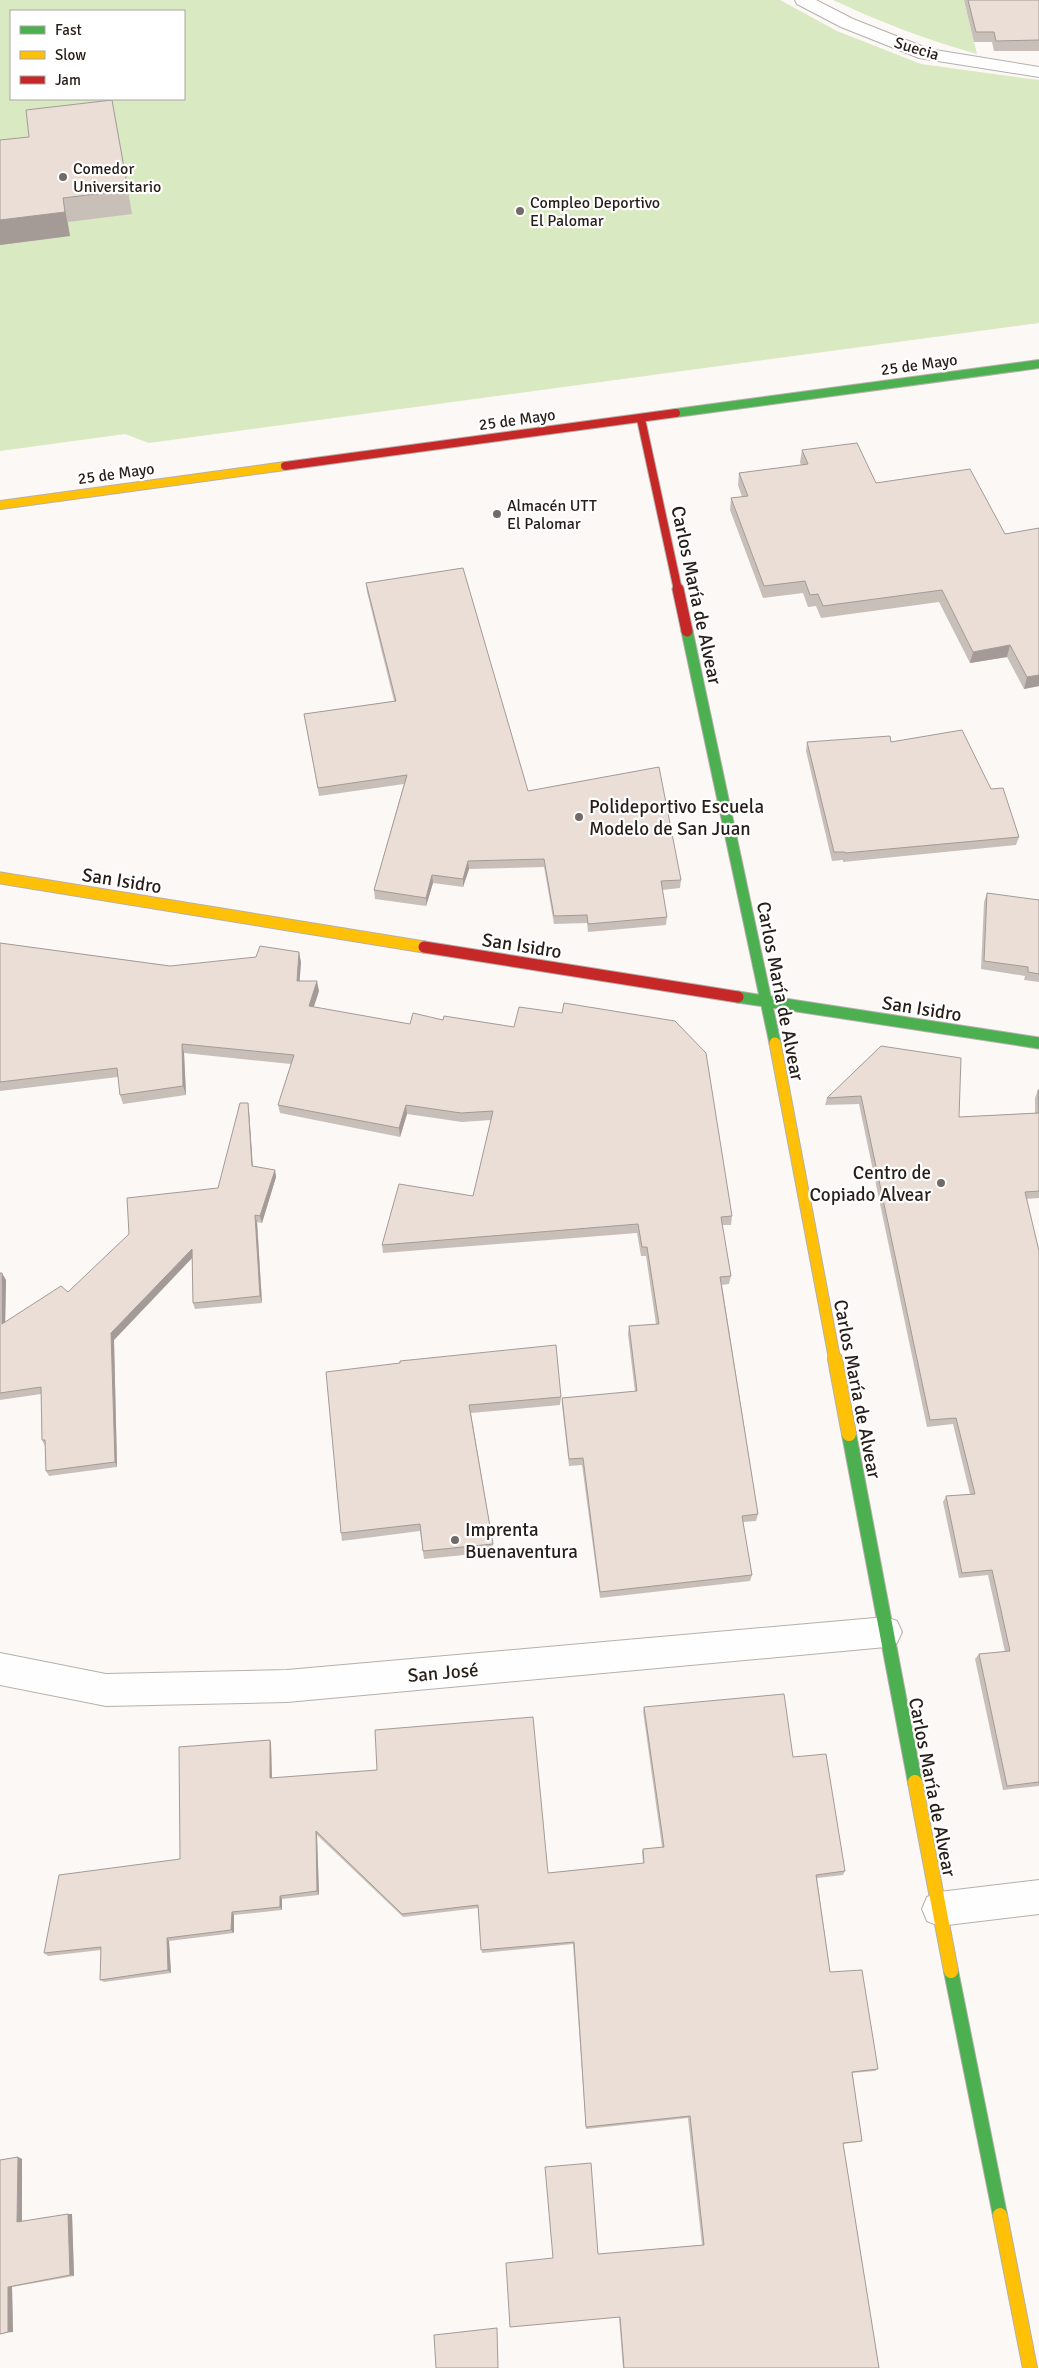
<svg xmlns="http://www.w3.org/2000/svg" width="1039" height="2368" font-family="Signika,sans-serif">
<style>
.green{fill:#d9e9c1;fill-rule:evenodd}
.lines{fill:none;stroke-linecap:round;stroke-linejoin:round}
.street-casing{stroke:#b6b0ac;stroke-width:2}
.fast-far2-casing{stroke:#b6b0ac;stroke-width:10}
.fast-far1-casing{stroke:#b6b0ac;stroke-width:13}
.fast-casing{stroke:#b6b0ac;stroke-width:16}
.slow-far2-casing{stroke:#b6b0ac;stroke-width:10}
.slow-far1-casing{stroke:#b6b0ac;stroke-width:13}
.slow-casing{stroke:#b6b0ac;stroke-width:16}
.jam-far1-casing{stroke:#b6b0ac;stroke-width:10}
.jam-casing{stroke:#b6b0ac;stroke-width:13}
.street{fill:#fefefe;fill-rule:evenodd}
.fast-far2{stroke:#4caf50;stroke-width:8}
.fast-far1{stroke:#4caf50;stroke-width:11}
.fast{stroke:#4caf50;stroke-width:14}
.slow-far2{stroke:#ffc107;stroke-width:8}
.slow-far1{stroke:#ffc107;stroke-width:11}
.slow{stroke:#ffc107;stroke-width:14}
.jam-far1{stroke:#c62828;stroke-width:8}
.jam{stroke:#c62828;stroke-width:11}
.wall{fill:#c9bfb9}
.shaded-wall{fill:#a49b96}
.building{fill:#eaded7;stroke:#a49b96}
.poi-dot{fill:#726a66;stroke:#fff;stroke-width:2}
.labels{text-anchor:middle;stroke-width:4.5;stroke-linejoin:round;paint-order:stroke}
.far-street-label{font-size:16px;fill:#281e19;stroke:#fff}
.far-poi-label{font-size:16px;fill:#281e19;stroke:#fff;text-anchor:start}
.street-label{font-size:19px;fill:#281e19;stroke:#fff}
.poi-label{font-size:19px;fill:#281e19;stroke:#fff;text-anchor:start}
</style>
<rect width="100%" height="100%" fill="#fbf8f6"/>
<path class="green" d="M0,0H780L837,31L921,64L1039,80V323L149,443L125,434L0,451ZM11,11H184V99H11Z
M833,0H964L977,54C927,40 880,22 833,0Z"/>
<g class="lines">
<defs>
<path id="street" d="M795,0H816L853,19L929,49L1039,67V77L919,58L841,27L797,4Z
M886,1617L897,1621L902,1632L897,1643L886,1647L287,1702L106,1706L0,1685V1653L106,1674L287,1670Z
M1039,1880V1914L939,1926L927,1921L922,1909L927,1897L939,1892Z"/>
<path id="fast-far2" d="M676,413L1039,364"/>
<path id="fast-far1" d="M687,631L775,1043
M738,997L1039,1043"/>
<path id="fast" d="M849,1434L915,1782
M951,1971L1000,2215"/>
<path id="slow-far2" d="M0,505L285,466"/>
<path id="slow-far1" d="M0,878L424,947
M775,1043L835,1361"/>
<path id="slow" d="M835,1359L849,1434
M915,1782L951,1971
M1000,2215L1030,2368"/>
<path id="jam-far1" d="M641,419L678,590
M285,466L676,413"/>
<path id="jam" d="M678,589L687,631
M424,947L738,997"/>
</defs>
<use href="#street" class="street-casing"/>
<use href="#fast-far2" class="fast-far2-casing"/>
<use href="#fast-far1" class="fast-far1-casing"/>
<use href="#fast" class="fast-casing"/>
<use href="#slow-far2" class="slow-far2-casing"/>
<use href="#slow-far1" class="slow-far1-casing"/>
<use href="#slow" class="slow-casing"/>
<use href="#jam-far1" class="jam-far1-casing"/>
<use href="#jam" class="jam-casing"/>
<use href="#street" class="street"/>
<use href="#fast-far2" class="fast-far2"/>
<use href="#fast-far1" class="fast-far1"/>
<use href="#fast" class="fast"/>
<use href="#slow-far2" class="slow-far2"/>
<use href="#slow-far1" class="slow-far1"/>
<use href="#slow" class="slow"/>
<use href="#jam-far1" class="jam-far1"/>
<use href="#jam" class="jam"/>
</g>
<path class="wall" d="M964,0H1039V51H994L992,42H974Z
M112,100L132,214L68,222L70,236L0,245V140L29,137Z
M802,450L876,483L1005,534L1039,528V686L1024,689L1007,657L970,663L939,602L821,618L816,606L808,607L803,593L763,598L730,510L731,498L742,497L738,485L739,473L801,465L800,462Z
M366,583L528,791L681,880L680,888L662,890L667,917L666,925L588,932L587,923L554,924L544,867L469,869L463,887L433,883L426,906L375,899L374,890L404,784L319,796L304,714L394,701L367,592Z
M807,742L991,789L1019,837L1016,845L843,862V860L832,861L806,751Z
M987,893L1039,900V982L1024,980L1025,976L981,969L984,902Z
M0,943L170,966L301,962L299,981L319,991L313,1007L732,1216L731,1225H722L731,1276L729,1284L722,1285L758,1514L756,1521L743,1522L752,1575L750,1581L600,1598L582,1465L569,1466L562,1405V1398L635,1392L628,1334L629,1326L656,1324L646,1256H641L637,1233L383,1253L382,1245L473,1196L491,1120L462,1122L407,1114L400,1137L280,1113L278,1105L291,1064L184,1053L186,1095L123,1104L120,1095L118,1077L0,1091Z
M881,1046L959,1117L1035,1113V1098L1038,1090H1039V1198L1026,1199L1039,1251V1786L1003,1790L975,1659L979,1654L1005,1652L988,1575L959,1578L943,1502L946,1496L970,1494L953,1424L927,1427L859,1104L825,1105L827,1098Z
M249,1111L253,1166L275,1170L276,1177L262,1223L257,1222L262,1303L195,1309L193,1303L192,1258L114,1340L117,1467L49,1476L46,1471L45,1446L42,1440L41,1394L0,1400V1273L6,1280L5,1322L68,1292L218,1188Z
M326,1372L561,1397L560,1405L471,1413L493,1544V1552L424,1559L420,1531L342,1541L341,1533Z
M644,1707L793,1757L845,1871L843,1875L817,1878L830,1972L878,2069L875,2071L852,2073L862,2141L859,2142L843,2144L879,2368H623L619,2317L598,2254L702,2245L688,2118L586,2129L573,1944L482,1953L478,1908L403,1917L317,1835L319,1895L282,1899V1910L234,1915V1933L169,1941L171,1973L104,1982L100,1980L101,1950L48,1956L44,1953L180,1859L270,1740L271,1744L272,1778L548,1873L643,1863L642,1852L643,1849L662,1847L643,1711Z
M18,2157L22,2159V2222L72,2214L74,2276L12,2287L13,2332L0,2334V2160Z"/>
<path class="shaded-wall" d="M63,198L70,236L0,245V220Z
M1010,645L1007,657L970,663L973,652Z
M1039,675V686L1024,689L1027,677Z
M468,861L469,869L463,887V879Z
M432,875L433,883L426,906V898Z
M299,952L301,962L299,990L297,981Z
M317,981L319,991L311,1016L309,1006Z
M182,1044L184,1053L186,1095L183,1086Z
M248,1103L249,1111L253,1173L252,1166Z
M406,1105L407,1114L400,1137L399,1128Z
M275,1170L276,1177L262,1223L260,1216Z
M255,1215L257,1222L262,1303L260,1296Z
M192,1249L194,1256L114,1340L117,1467L115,1462L111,1333Z
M2,1273L6,1280L5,1331L2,1324Z
M270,1740L271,1744L272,1782L270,1778Z
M316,1831L317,1835L319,1895L317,1891Z
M280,1896L282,1899V1910L280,1907Z
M232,1912L234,1915V1933L231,1930Z
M167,1938L169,1941L171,1973L168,1970Z
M18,2157L22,2159V2223L17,2222Z
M68,2214H72L74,2276L70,2275Z
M8,2287H12L13,2332H8Z"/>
<path class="building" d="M968,0H1039V40L996,41L994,32H976Z
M112,100L128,190L63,198L65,212L0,220V140L29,137L26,110Z
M857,443L876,483L970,469L1005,534L1039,528V675L1027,677L1010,645L973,652L942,590L823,606L818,594L810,595L805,581L764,586L731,498L748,496L739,473L808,464L802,450Z
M463,568L528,791L659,767L681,880L661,881L667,917L588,924L587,915L554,916L544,859L468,861L463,879L432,875L426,898L374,890L407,775L318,788L304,714L396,701L366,583Z
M962,730L991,789L1003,788L1019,837L845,853V852H834L807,742L890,736L891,742Z
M987,893L1039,900V974L1028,972V967L984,961Z
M0,943L170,966L256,957L260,946L299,952L297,981H317L309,1006L410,1024L413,1013L443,1020L444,1016L514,1027L519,1007L562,1013L564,1003L675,1021L706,1053L732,1216L721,1217L731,1276L720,1277L758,1514L742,1516L752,1575L600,1592L583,1458L569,1459L562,1398L637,1391L629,1326L659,1324L647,1247H642L638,1224L382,1245L399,1184L473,1196L493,1111L461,1113L406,1105L399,1128L278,1105L294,1055L182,1044L183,1086L120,1095L117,1068L0,1082Z
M881,1046L961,1058L959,1117L1039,1113L1038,1090H1039V1191L1025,1192L1039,1251V1782L1007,1786L979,1654L1010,1651L992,1570L962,1573L946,1496L975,1494L956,1418L930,1420L861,1096L827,1098Z
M240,1103H248L252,1166L275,1170L260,1216L255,1215L260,1296L193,1303L192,1249L111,1333L115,1462L46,1471L45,1440H42L41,1387L0,1393V1273H2V1324L61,1286L68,1292L129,1234L127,1198L218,1188Z
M556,1345L561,1397L469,1405L493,1544L423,1551L420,1524L341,1533L326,1372L400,1363V1361Z
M784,1694L793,1757L826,1754L845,1871L816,1875L830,1972L862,1970L878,2069L852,2072L862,2141L843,2143L879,2368H624L620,2317L510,2327L506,2263L553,2258L545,2167L591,2163L598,2254L704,2245L690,2116L586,2127L574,1942L481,1950L478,1905L402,1914L316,1831L317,1891L280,1896V1907L232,1912L231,1930L167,1938L168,1970L100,1980L101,1947L44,1953L59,1875L180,1859L179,1747L270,1740V1778L377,1770L375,1730L533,1717L548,1873L644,1863L643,1849L664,1847L644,1707Z
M18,2157L17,2222L68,2214L70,2275L8,2287V2332L0,2334V2160Z
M497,2328L498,2368H436L434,2335Z"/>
<g class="poi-dot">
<circle cx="63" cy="177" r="5"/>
<circle cx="520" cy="211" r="5"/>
<circle cx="497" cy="514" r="5"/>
<circle cx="579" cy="817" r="5"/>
<circle cx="941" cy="1183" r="5"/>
<circle cx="455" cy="1540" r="5"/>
</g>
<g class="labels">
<g class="far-street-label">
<text transform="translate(917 48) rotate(17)" y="6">Suecia</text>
<text transform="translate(919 364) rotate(-8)" y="6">25 de Mayo</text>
<text transform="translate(517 419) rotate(-8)" y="6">25 de Mayo</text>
<text transform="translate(116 473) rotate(-8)" y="6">25 de Mayo</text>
</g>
<g class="far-poi-label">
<text x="73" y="174">Comedor<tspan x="73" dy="18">Universitario</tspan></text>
<text x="530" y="208">Compleo Deportivo<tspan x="530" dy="18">El Palomar</tspan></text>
<text x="507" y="511">Almacén UTT<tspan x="507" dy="18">El Palomar</tspan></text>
</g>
<g class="street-label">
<text transform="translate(697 595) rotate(78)" y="7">Carlos María de Alvear</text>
<text transform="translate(122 880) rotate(9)" y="7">San Isidro</text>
<text transform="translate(522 945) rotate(9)" y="7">San Isidro</text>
<text transform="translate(781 991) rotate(79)" y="7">Carlos María de Alvear</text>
<text transform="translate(922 1008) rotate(9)" y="7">San Isidro</text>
<text transform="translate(858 1389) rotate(79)" y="7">Carlos María de Alvear</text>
<text transform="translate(443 1672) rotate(-5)" y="7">San José</text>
<text transform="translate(933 1787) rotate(79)" y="7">Carlos María de Alvear</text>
</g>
<g class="poi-label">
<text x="589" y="813">Polideportivo Escuela<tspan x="589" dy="22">Modelo de San Juan</tspan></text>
<text x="931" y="1179" text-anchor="end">Centro de<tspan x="931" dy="22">Copiado Alvear</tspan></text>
<text x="465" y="1536">Imprenta<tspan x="465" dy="22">Buenaventura</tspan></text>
</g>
</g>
<rect x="10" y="10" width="175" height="90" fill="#ffffff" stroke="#a9a5a3"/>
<rect x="20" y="26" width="25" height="8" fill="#4caf50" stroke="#a9a5a3"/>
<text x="55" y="35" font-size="15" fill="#281e19">Fast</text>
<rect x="20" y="51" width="25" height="8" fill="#ffc107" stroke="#a9a5a3"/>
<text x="55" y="60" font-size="15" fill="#281e19">Slow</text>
<rect x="20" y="76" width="25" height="8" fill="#c62828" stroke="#a9a5a3"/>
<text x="55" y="85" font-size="15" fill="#281e19">Jam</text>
</svg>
